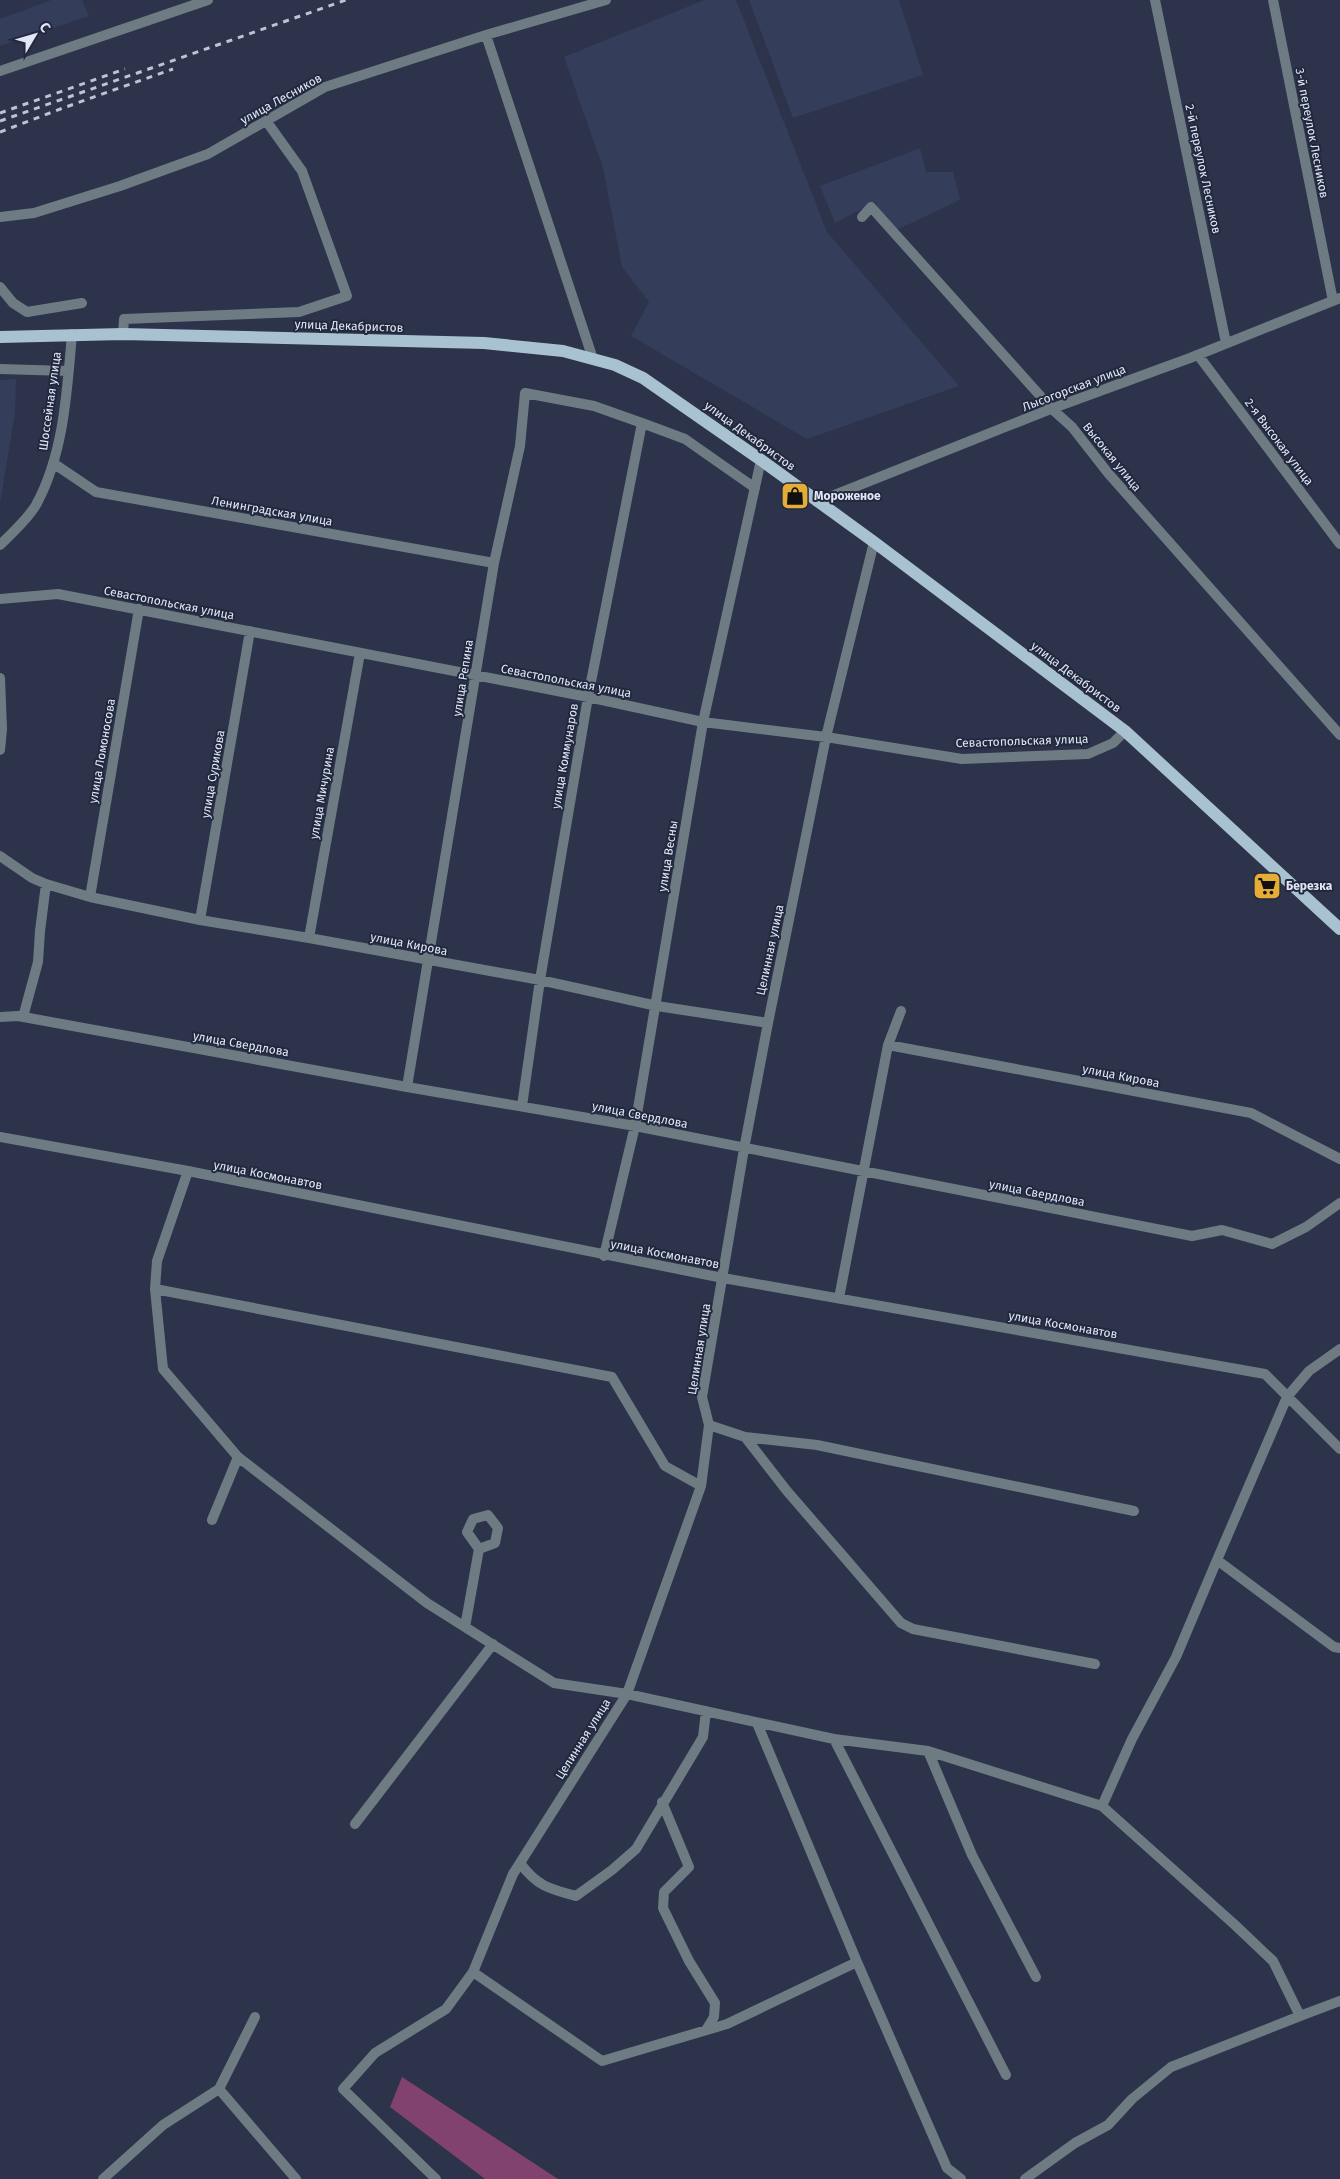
<svg xmlns="http://www.w3.org/2000/svg" width="1340" height="2179" font-family="'Fira Sans',sans-serif">
<style>
.built{fill:#343d5a}
.forest{fill:#82426f}
.lines{fill:none;stroke-linecap:round;stroke-linejoin:round}
.minor{stroke:#6f7b83;stroke-width:10}
.major{stroke:#a9c2d2;stroke-width:12}
.rail{stroke:#bec3d4;stroke-width:3;stroke-dasharray:6 6;stroke-linecap:butt}
.labels{text-anchor:middle;stroke-width:4;stroke-linejoin:round;paint-order:stroke}
.street-label{font-size:12px;fill:#e2e7f6;stroke:#22293f}
.poi-label{font-size:12px;font-weight:bold;fill:#e2e7f6;stroke:#22293f;text-anchor:start}
</style>
<rect width="100%" height="100%" fill="#2c334a"/>
<path class="built" d="M51,0H82L89,16L0,46V19Z
M704,0H736L827,232L959,386L807,439L631,336L649,302L622,267L603,168L564,57Z
M749,0H899L923,75L793,118Z
M920,148L926,172H953L960,200L892,232L875,202L835,223L820,186Z
M16,379L15,413L0,504V380Z"/>
<path class="forest" d="M402,2077L558,2179H485L390,2107Z"/>
<g class="lines">
<path class="minor" d="M1155,0L1226,343
M1273,0L1333,301
M486,35L593,359
M0,71L208,0
M0,217L34,213L120,186L208,154L325,87L486,35L606,0
M862,217L871,207L1052,409L1072,427L1108,473L1340,735
M0,287L13,303L27,312L82,303
M123,334L124,319L299,312L347,296L302,171L267,122
M1198,355L1340,544
M0,369L68,371
M53,463L96,492L494,563
M817,502L1048,410L1190,358L1340,298
M0,545C12,533 27,520 36,505C64,454 67,391 72,334
M0,599L58,594L588,697L703,722L826,737L962,759L1088,754L1113,743L1125,731
M0,678L2,729L0,750
M0,856L32,878L46,884L40,931L38,962L23,1017
M46,884L90,897L200,920L309,938L540,980L657,1006L768,1023
M90,897L139,609
M200,920L250,631
M309,938L360,653
M0,1017L18,1016L407,1087L635,1126L1192,1236L1222,1230L1272,1244L1306,1227L1340,1203
M888,1045L1251,1113L1340,1159
M407,1087L494,563L520,446L525,393L594,406L642,423
M522,1106L540,980L588,697L642,423L685,439L755,488
M0,1137L188,1171L723,1278L1265,1374L1340,1449
M188,1171L157,1261L155,1289L163,1369L238,1457L427,1603L465,1627L479,1549L467,1532L473,1519L488,1515L498,1528L495,1543L479,1549
M604,1256L635,1126L703,722L761,460
M155,1289L612,1377L665,1466L701,1486
M839,1298L888,1045L901,1011
M1340,1349L1309,1371L1287,1397L1217,1560L1334,1647L1340,1648
M709,1425L745,1437L817,1445L1134,1511
M745,1437L787,1491L901,1623L913,1629L1095,1664
M212,1520L238,1457
M465,1627L554,1683L627,1694L834,1739L928,1751L1102,1806L1235,1925L1273,1961L1300,2016L1340,2001
M757,1723L857,1962L947,2168L961,2179
M834,1739L1006,2075
M928,1751L972,1855L1036,1977
M662,1802L689,1867L664,1892L663,1908L689,1961L715,2003L714,2017L706,2030
M1102,1806L1132,1739L1176,1657L1217,1560
M355,1824L493,1644
M520,1863C537,1886 549,1889 576,1896L612,1870L636,1849L703,1737L706,1711
M473,1972L602,2061L727,2024L857,1962
M219,2089L296,2179
M103,2179L163,2125L219,2089L255,2017
M436,2179L343,2089L375,2053L446,2009L473,1972L513,1874L627,1694L701,1486L709,1425L702,1397L744,1149L768,1023L826,737L874,542
M1025,2179L1075,2143L1108,2125L1132,2099L1171,2067L1300,2016"/>
<path class="major" d="M0,337L123,334L484,343L563,351L615,365L643,378L761,460L874,542L1125,731L1340,929"/>
<path class="rail" d="M0,113L125,69
M0,121L346,0
M0,132L63,108L173,69"/>
</g>
<defs>
<symbol id="shop-square" viewBox="-11 -11 22 22"><rect x="-9" y="-9" width="18" height="18" rx="4" fill="#e5ad36" stroke="#22293f"/><path d="M-5-2.5h2.3a2.7 3.5 0 0 1 5.4 0H5L5.5 6h-11ZM-1.5-2.5h3a1.5 2.3 0 0 0-3 0Z" fill="#111"/></symbol>
<symbol id="supermarket-square" viewBox="-11 -11 22 22"><rect x="-9" y="-9" width="18" height="18" rx="4" fill="#e5ad36" stroke="#22293f"/><path d="M-6-5.5h2.5l.6 2H6L4.5 2H-2.5L-4.4-4H-6ZM-1.5 3.2a1.3 1.3 0 1 0 .1 0ZM3 3.2a1.3 1.3 0 1 0 .1 0Z" fill="#111"/></symbol>
</defs>
<g fill-rule="evenodd">
<use href="#shop-square" x="779" y="480" width="32" height="32"/>
<use href="#supermarket-square" x="1251" y="870" width="32" height="32"/>
</g>
<g class="labels">
<g class="street-label">
<text transform="translate(281 99) rotate(-29)" y="4">улица Лесников</text>
<text transform="translate(1312 133) rotate(79)" y="4">3-й переулок Лесников</text>
<text transform="translate(1203 169) rotate(78)" y="4">2-й переулок Лесников</text>
<text transform="translate(349 326) rotate(2)" y="4">улица Декабристов</text>
<text transform="translate(1074 388) rotate(-21)" y="4">Лысогорская улица</text>
<text transform="translate(50 401) rotate(-82)" y="4">Шоссейная улица</text>
<text transform="translate(750 436) rotate(36)" y="4">улица Декабристов</text>
<text transform="translate(1279 442) rotate(53)" y="4">2-я Высокая улица</text>
<text transform="translate(1112 457) rotate(51)" y="4">Высокая улица</text>
<text transform="translate(272 511) rotate(10)" y="4">Ленинградская улица</text>
<text transform="translate(169 603) rotate(11)" y="4">Севастопольская улица</text>
<text transform="translate(1076 677) rotate(37)" y="4">улица Декабристов</text>
<text transform="translate(463 678) rotate(-81)" y="4">улица Репина</text>
<text transform="translate(566 681) rotate(11)" y="4">Севастопольская улица</text>
<text transform="translate(1022 741) rotate(-2)" y="4">Севастопольская улица</text>
<text transform="translate(102 751) rotate(-80)" y="4">улица Ломоносова</text>
<text transform="translate(565 756) rotate(-80)" y="4">улица Коммунаров</text>
<text transform="translate(213 774) rotate(-80)" y="4">улица Сурикова</text>
<text transform="translate(322 793) rotate(-80)" y="4">улица Мичурина</text>
<text transform="translate(668 856) rotate(-81)" y="4">улица Весны</text>
<text transform="translate(409 944) rotate(11)" y="4">улица Кирова</text>
<text transform="translate(770 950) rotate(-78)" y="4">Целинная улица</text>
<text transform="translate(241 1044) rotate(10)" y="4">улица Свердлова</text>
<text transform="translate(1121 1076) rotate(11)" y="4">улица Кирова</text>
<text transform="translate(640 1115) rotate(11)" y="4">улица Свердлова</text>
<text transform="translate(268 1175) rotate(11)" y="4">улица Космонавтов</text>
<text transform="translate(1037 1193) rotate(11)" y="4">улица Свердлова</text>
<text transform="translate(665 1254) rotate(11)" y="4">улица Космонавтов</text>
<text transform="translate(1063 1325) rotate(10)" y="4">улица Космонавтов</text>
<text transform="translate(699 1349) rotate(-81)" y="4">Целинная улица</text>
<text transform="translate(583 1739) rotate(-58)" y="4">Целинная улица</text>
</g>
<g class="poi-label">
<text x="814" y="500">Мороженое</text>
<text x="1286" y="890">Березка</text>
</g>
</g>
<g transform="translate(35 35) rotate(52)" stroke="#22293f" stroke-width="4" paint-order="stroke">
<path d="M0-4L9 19L0 12L-9 19Z" fill="#e2e7f6"/>
<text y="-8" font-size="14" font-weight="bold" text-anchor="middle" fill="#e2e7f6">С</text>
</g>
</svg>
